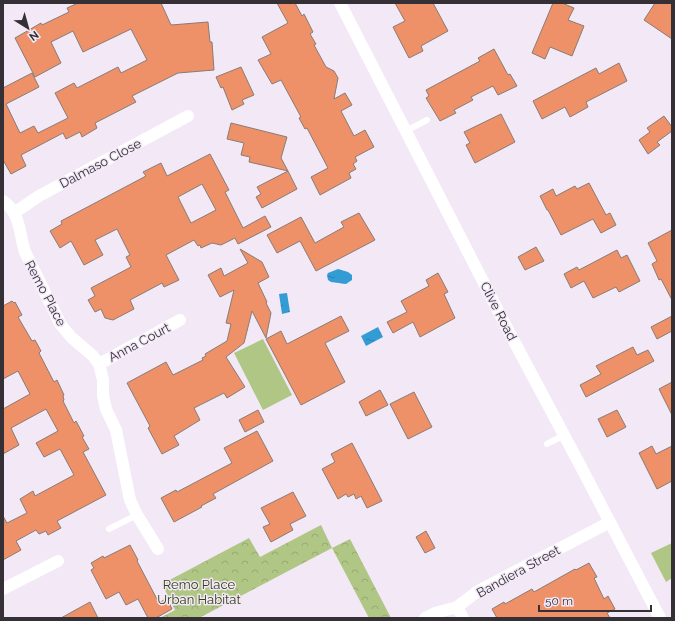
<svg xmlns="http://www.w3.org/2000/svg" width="675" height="621" font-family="Raleway,sans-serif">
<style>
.grass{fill:#afc685}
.park{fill:url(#park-crowns)}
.water{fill:url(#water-ripples)}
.building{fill:#ee9168;stroke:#8a7b75;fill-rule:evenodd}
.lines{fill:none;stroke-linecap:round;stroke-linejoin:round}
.lane{stroke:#fff;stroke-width:6}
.street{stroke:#fff;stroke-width:12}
.labels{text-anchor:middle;stroke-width:3;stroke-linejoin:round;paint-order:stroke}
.street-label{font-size:13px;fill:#343036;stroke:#f2e8f6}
.park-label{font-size:13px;fill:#344019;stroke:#f2e8f6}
</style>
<defs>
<pattern id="park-crowns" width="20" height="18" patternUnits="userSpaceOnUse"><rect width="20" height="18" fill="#afc685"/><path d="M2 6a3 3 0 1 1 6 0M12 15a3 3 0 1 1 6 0" fill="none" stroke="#97aa73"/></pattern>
<pattern id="water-ripples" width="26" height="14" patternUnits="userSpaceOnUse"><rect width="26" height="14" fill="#349cd5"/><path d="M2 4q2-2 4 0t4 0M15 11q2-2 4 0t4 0" fill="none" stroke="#2d80ae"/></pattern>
</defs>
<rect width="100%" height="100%" fill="#f2e8f6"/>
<path class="grass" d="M263,339L292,395L263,410L234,353Z
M672,543V578L666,582L651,553Z"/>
<path class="park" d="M321,525L332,548L350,539L391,618H369L332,548L199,618H160L175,610L162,584L249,538L260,557Z"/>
<path class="water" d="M338,269L348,272L352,275V280L346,284L331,282L328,280L327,275L328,273Z
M287,293L290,312L282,314L279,294Z
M378,327L383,337L366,346L361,336Z"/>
<path class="building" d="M78,3H161L171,25L208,22L210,42H212L214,70L178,73L132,96L136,102L95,123L97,128L82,137L80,132L66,139L63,133L21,155L26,166L11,174L3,160V88L32,73L39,87L6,104L20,133L34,126L38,133L68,118L55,93L74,83L77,88L118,67L121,73L147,60L131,29L83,52L73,31L51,42L61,63L35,77L15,38L41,23L42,25L69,12L67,8Z
M277,3H295L302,16L304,14L313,32L310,34L316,44L314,45L326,67L334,71L338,78L334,99L345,93L352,105L341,111L354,136L365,130L374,147L355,157L357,161L353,164L356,169L349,173L351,178L320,195L311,177L328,168L307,128L305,129L299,118L301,117L281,80L272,84L258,60L271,54L262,37L288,23Z
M395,3H433L448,31L421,46L423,51L409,58L393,27L405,21Z
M553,3H562L574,8L568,20L584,26L572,56L550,47L545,59L532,53Z
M655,3H672V39L644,20Z
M494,49L508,75L510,74L517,86L498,95L493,86L471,97L473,100L454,110L456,113L440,121L426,98L429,96L426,90L480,61L478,58Z
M619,63L627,81L586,102L588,107L570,117L565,107L542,119L533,101L596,68L599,74Z
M241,67L254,95L242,100L244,104L232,110L223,87L221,88L216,77Z
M501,114L515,142L475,163L466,145L470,143L464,132Z
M664,116L672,127V131L657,142L660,145L648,154L639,140L650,132L647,128Z
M231,123L287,137L281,158L288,171L249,162L250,157L241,155L244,143L227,139Z
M210,154L229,190L225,192L243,228L265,216L271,227L238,244L235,238L221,245L212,243L201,248L200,245L198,246L194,240L166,255L179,280L164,287L162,283L130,300L134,309L113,320L105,318L101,309L95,312L88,300L95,296L91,288L131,267L126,257L130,255L117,229L95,240L103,255L84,265L71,241L60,248L50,231L62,224L61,221L146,176L143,172L161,163L167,176ZM202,184L216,210L191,223L178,197Z
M288,171L297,189L262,208L256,197L261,194L257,187Z
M589,183L606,215L610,213L616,225L601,233L593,219L561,235L548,210H547L540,196L553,189L556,196L575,186L577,189Z
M359,213L375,240L316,271L300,241L277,253L267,235L301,217L315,243L344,227L341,222Z
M672,230V300L661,279L659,280L652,264L657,261L648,243Z
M536,247L544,261L525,270L518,257Z
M240,249L262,262L269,277L258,283L267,302L266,303L271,313L266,338L252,311L244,343L226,357L245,387L227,398L224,393L194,408L200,420L174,436L179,445L162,454L148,428L150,426L127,383L166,362L173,375L203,360L202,358L206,356L205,354L227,341L231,324L226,323L234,290L220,297L208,275L221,268L224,276L248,263Z
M617,250L621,258L627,255L640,281L619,292L616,287L593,298L584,281L571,288L564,274L577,267L579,270Z
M438,273L448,292L444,294L455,318L420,337L413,322L393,333L387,322L407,312L401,301L429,286L426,280Z
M12,301L14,303L15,302L22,315L18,317L32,341L35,340L41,351L39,353L54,382L57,380L64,395L63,396L64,400L63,401L74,423L76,421L84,436L82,437L89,449L83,452L106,495L57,521L61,528L48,535L46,531L39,534L36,530L16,541L21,550L3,560V516L7,523L27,513L20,499L33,491L35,496L74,475L60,449L44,457L36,443L58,431L46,409L11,428L19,445L3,454V409L30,394L18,371L3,379V306Z
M341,316L349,331L325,343L345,382L301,405L266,339L281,331L287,344Z
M672,316V331L657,339L651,327Z
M633,347L637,355L648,350L654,361L586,397L580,385L601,374L596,366Z
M672,382V415L659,389Z
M380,390L388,405L366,416L359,402Z
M414,392L432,427L408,439L390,404Z
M258,410L264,422L245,432L239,420Z
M617,410L626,427L607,437L598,419Z
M257,431L273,461L213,494L216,498L201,506L202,507L174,522L161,498L176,490L177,492L232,463L224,448Z
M352,443L382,501L367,508L361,496L356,499L354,494L348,497L346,494L338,499L322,469L335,462L331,454Z
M652,446L656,454L672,446V481L657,489L639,453Z
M293,492L306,516L290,524L293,530L271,542L263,527L270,524L261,508Z
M426,531L435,548L425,553L416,537Z
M130,545L138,560L137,561L159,603L167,598L172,609L156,618H148L138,599L126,605L119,592L106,599L91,570L94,568L91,563L103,556L104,558Z
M589,563L597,577L594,578L604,599L608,596L615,609L607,613L610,618H497L492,609L504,602L505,604L532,589L534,592L575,569L576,570Z
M90,602L98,618H61Z"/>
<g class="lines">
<path class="lane" d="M406,131L427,120
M547,444L564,435
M109,529L137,515"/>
<path class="street" d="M340,3L507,328L580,465L660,618
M3,201C21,213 19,234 25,252L61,325L71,337L93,356L99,364L103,380V395L106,409L116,430L130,500L137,515L158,549
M14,213L39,196L188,116
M99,364L180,320
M3,589L58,561
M457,607L463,618
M425,618L435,613L457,607L478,591L610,522"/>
</g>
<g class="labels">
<g class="street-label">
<text transform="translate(100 163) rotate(-28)" y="5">Dalmaso Close</text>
<text transform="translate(46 293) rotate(62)" y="5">Remo Place</text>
<text transform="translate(499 311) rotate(63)" y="5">Clive Road</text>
<text transform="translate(139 342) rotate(-28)" y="5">Anna Court</text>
<text transform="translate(518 571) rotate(-29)" y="5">Bandiera Street</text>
</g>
<g class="park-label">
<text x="199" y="589">Remo Place<tspan x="199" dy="15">Urban Habitat</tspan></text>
</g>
</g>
<rect width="675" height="621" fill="none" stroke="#343036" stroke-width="8"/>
<g transform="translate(28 28) rotate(143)" stroke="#f2e8f6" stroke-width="3" paint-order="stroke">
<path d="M0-3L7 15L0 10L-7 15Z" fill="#343036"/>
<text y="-6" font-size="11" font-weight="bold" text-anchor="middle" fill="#343036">N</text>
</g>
<path d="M539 605v6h112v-6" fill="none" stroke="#343036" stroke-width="2"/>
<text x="545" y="605" font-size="12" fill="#343036" stroke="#f2e8f6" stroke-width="3" paint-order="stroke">50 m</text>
</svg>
